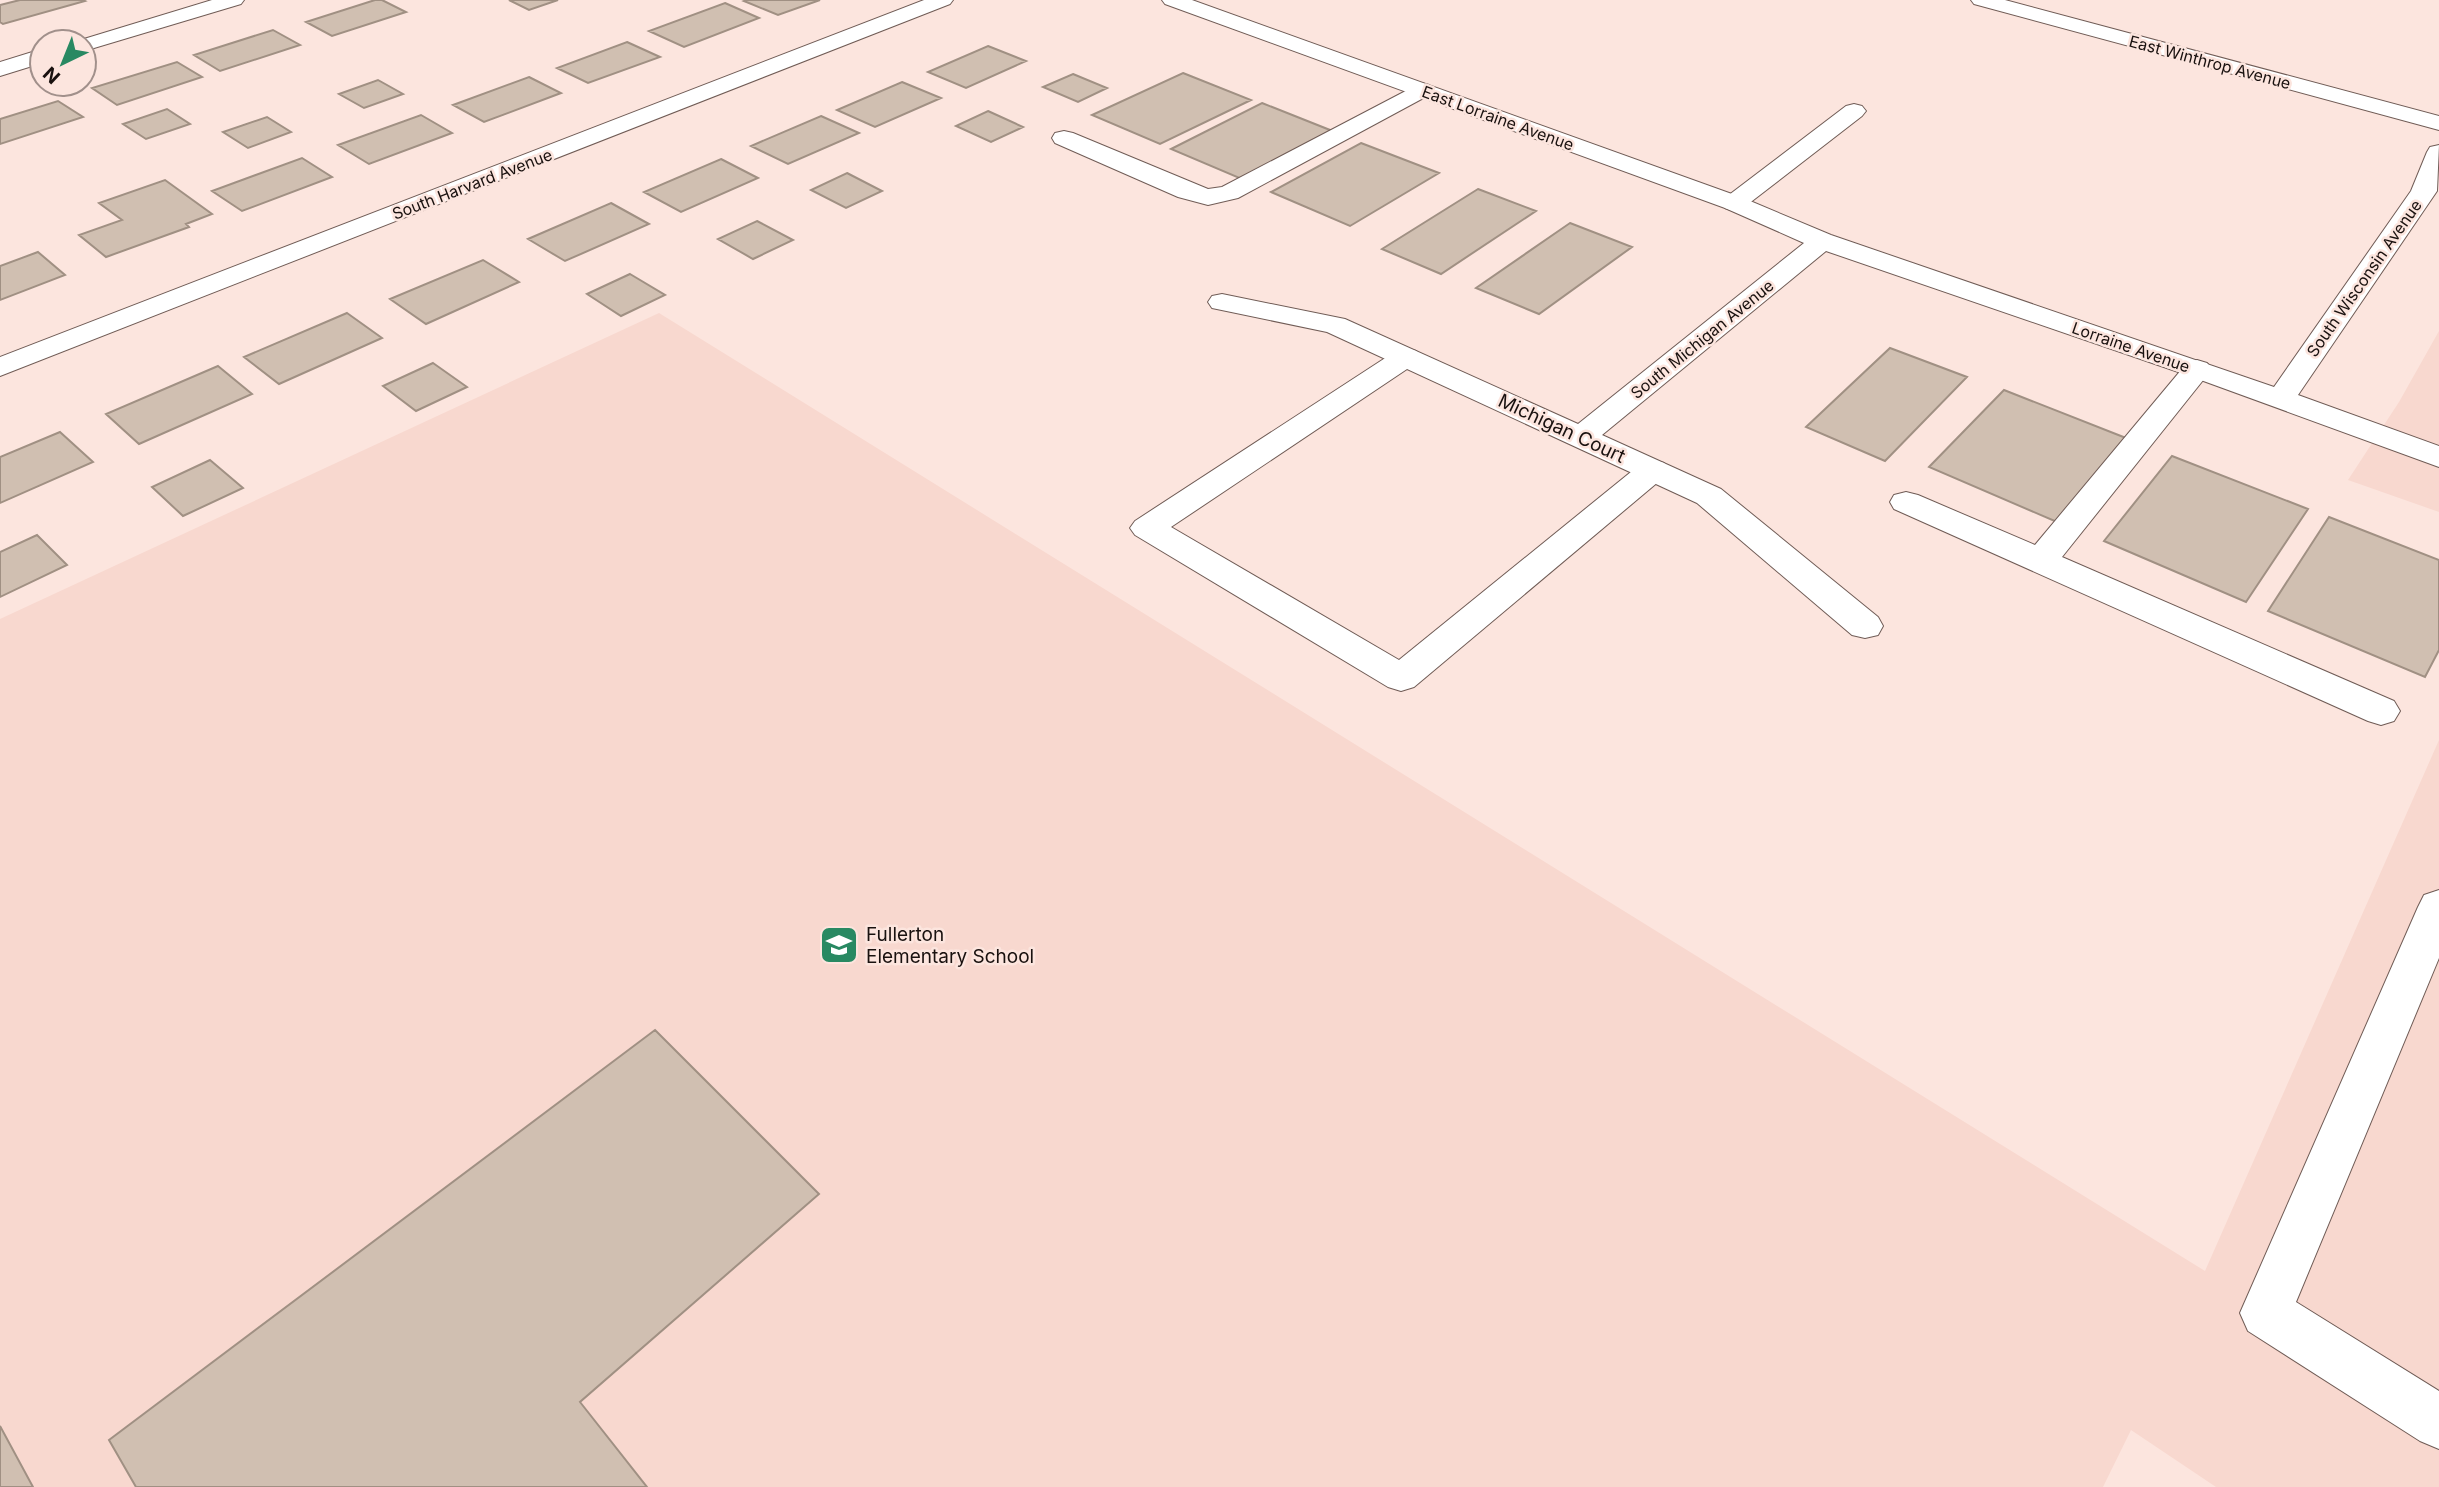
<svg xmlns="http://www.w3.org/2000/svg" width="2439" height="1487" font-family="Inter,sans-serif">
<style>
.built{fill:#f8d8cf}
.building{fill:#d0bfb1;stroke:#a09083;stroke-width:2}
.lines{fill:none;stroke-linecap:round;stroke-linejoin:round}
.lane-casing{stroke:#705c56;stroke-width:2}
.street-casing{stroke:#705c56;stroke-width:2}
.lane{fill:#fff;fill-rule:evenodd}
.street{fill:#fff;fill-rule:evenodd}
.labels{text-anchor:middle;stroke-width:5;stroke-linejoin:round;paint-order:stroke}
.far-street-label{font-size:16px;fill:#19110f;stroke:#fce5de}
.street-label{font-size:19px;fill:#19110f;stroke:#fce5de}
.poi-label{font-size:19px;fill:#19110f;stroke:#fce5de;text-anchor:start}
</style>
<rect width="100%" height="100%" fill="#fce5de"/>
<path class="built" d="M659,313L2205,1271L2439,740V1487H2216L2131,1430L2103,1487H0V619Z
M2439,331V512L2348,480L2399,402Z"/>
<path class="building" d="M20,0H83L85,1L3,24L0,22V5Z
M375,0H382L406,12L332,36L306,22Z
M509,0H558L529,10Z
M747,0H820L778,15L744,1Z
M725,3L759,18L684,47L649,31Z
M273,30L300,45L220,71L194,55Z
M627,42L660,57L588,83L557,68Z
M988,46L1026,61L966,88L928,72Z
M177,62L202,77L117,105L92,88Z
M1183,73L1251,100L1160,144L1092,115Z
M1073,74L1107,88L1078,102L1043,87Z
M529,77L561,93L484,122L453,105Z
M378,80L403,94L364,108L339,94Z
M902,82L941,98L875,127L837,110Z
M58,101L83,117L0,144V119Z
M1262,103L1335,132L1244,180L1171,149Z
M167,109L190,124L146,139L123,124Z
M988,111L1023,127L991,142L956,126Z
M421,115L452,133L369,164L338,145Z
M821,116L859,133L788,164L751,146Z
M267,117L291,132L248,148L223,132Z
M1361,143L1439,173L1350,226L1271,192Z
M302,158L332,177L242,211L212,191Z
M721,159L758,178L681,212L644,192Z
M847,173L882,191L846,208L811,190Z
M165,180L212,214L186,224L189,227L106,257L79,235L122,220L99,203Z
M1478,189L1536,211L1441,274L1382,249Z
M611,203L649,224L565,261L528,239Z
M757,221L793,240L753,259L718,239Z
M1570,223L1632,247L1539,314L1476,288Z
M38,252L65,275L0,300V266Z
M483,260L519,282L426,324L390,299Z
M630,274L665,295L621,316L587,294Z
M347,313L382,338L279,384L244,357Z
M1890,348L1967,377L1885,461L1806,427Z
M433,363L467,387L416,411L383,386Z
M218,366L252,394L139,444L106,414Z
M2004,390L2126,438L2057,522L1929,467Z
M60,432L93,462L0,503V457Z
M2172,456L2308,509L2246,602L2104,541Z
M210,460L243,488L183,516L152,487Z
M2329,517L2439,560V650L2425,677L2268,611Z
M37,535L67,565L0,597V552Z
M655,1030L819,1194L580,1402L647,1487H136L109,1440Z
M0,1426L33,1487H0Z"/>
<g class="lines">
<defs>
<path id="lane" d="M1421,83L1429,85L1432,90L1429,95L1238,198L1208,205L1178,197L1055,143L1052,138L1055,133L1064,131L1073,133L1208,189L1222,187Z
M1854,104L1862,106L1866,111L1862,116L1743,208L1734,211L1725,208L1721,203L1725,198L1846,106Z
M1406,348L1416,351L1421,357L1416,363L1171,527L1399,660L1642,463L1653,460L1664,463L1669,470L1664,477L1414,687L1401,691L1388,687L1135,535L1130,528L1135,521L1396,351Z
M2197,360L2207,363L2212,369L2062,557L2394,701L2400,711L2394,721L2381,725L2368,721L1894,509L1890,502L1894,495L1906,492L1918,495L2035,545L2187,363Z
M2439,890V958L2296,1302L2439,1391V1449L2420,1441L2248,1331L2240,1313L2418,907L2424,895Z"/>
<path id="street" d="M212,0H244L241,4L84,51V42H74Z
M924,0H953L950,4L0,376V357Z
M1162,0H1192L1743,198L1831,235L2274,387L2411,191L2427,152L2430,147L2439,145L2437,191L2298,395L2439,446V467L2187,375L1826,251L1602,435L1721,489L1878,617L1883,626L1878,635L1865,638L1852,635L1697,503L1327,332L1212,308L1208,302L1212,296L1222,294L1345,319L1578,424L1804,243L1725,208L1165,4Z
M1971,0H2005L2439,116V130L1974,4Z
M42,49V63L0,76V62Z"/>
</defs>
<use href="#lane" class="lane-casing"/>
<use href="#street" class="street-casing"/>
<use href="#lane" class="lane"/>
<use href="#street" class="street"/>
</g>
<defs>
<symbol id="school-square" viewBox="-11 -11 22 22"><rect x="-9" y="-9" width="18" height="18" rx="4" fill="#288962" stroke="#fce5de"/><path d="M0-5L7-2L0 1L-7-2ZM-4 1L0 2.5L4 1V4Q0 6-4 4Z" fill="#fff"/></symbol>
</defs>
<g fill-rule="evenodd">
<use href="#school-square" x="817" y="923" width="44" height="44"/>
</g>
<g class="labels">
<g class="far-street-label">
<text transform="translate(2210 62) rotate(15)" y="6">East Winthrop Avenue</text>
<text transform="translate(1498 118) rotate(20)" y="6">East Lorraine Avenue</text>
<text transform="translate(472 184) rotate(-21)" y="6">South Harvard Avenue</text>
<text transform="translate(2364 278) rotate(-55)" y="6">South Wisconsin Avenue</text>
<text transform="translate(1702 339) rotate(-39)" y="6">South Michigan Avenue</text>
<text transform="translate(2131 347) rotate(19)" y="6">Lorraine Avenue</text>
</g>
<g class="street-label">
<text transform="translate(1562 428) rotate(25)" y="7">Michigan Court</text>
</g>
<g class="poi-label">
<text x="866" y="941">Fullerton<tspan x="866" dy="22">Elementary School</tspan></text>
</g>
</g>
<g transform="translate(63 63) rotate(223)"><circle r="33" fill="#fce5de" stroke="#a1908b" stroke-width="2"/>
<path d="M0-5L12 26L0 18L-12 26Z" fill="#288962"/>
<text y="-10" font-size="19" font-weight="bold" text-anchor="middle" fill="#19110f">N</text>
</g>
</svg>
